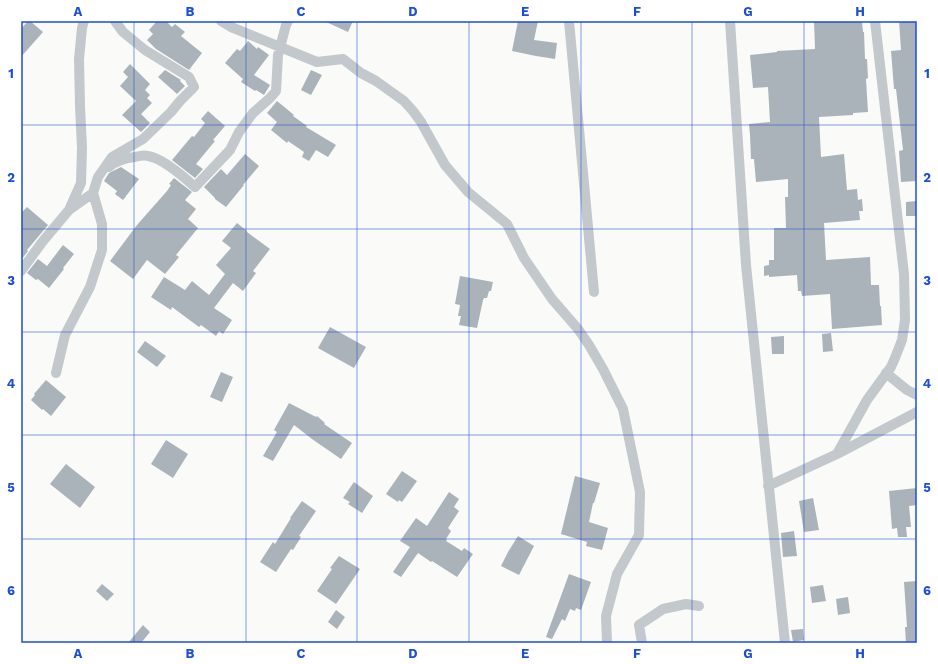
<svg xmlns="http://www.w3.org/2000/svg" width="938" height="664" font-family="'Work Sans',sans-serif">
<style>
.building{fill:#aab3b9}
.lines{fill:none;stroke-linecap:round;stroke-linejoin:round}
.street{stroke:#c3c8cc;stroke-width:10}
.grid{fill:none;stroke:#1d4ed8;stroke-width:1;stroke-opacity:0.55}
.neatline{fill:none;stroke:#1d4ed8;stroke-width:1.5}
.grid-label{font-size:13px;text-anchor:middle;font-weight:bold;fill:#1d4ed8}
</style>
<rect width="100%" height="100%" fill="#fafaf8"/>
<path class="building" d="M28,21H30L43,32L21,57V29Z
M157,21H166L172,27L175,24L185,32L181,36L202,53L189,70L156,49L147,40L153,34L149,30Z
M324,21H353L348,32Z
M518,21H538L534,40L557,43L555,59L536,56L512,51Z
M814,21H862L863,32H864L865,59H867L868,78L866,79L868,112L853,113V115L819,117L821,157L844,154L847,190L857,189L858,200L862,199L863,211H859L860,220L824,223L826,260L870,257L871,285H879L880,306H881L882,325L832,329L830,294L802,296L801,291H798L797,275L769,277V275L764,276V266L769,265V260H774V228H786L785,197H788V179L756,182L754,159H751L750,135L749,124L770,122L768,87L753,88L750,55L777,52V51L815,49Z
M899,21H916L917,32V83H916L917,94V181L901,182L899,151L903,150L896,89H894L891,51L901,50Z
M248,41L257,49L258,47L269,55L254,75L270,85L264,95L256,90L255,91L241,82L243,79L225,63L237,49L240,51Z
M130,64L150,84L145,90L150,95L147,98L152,103L141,114L150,123L141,132L122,115L136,101L120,86L128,77L123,72Z
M165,70L181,80L180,81L185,86L177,94L158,77Z
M311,70L322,75L311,95L301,90Z
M277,101L294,115L293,116L307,126L306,127L336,145L328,157L316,150L309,161L302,157L304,152L288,141L287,143L271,130L277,122L267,113Z
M208,111L225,126L213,140L215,141L196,164L203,169L195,178L172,160L192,136L194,137L205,123L201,119Z
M245,154L259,166L243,185H244L226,207L215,199V198L204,187L221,169L227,175Z
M121,167L139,179L123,200L115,194L117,191L104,181L109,173Z
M174,178L192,192L185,200L196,209L188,219L198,228L176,255L179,257L165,274L147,260L133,279L110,261L137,225L167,191L171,185L169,184Z
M917,201V216H906V202Z
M27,207L48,225L27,250L28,251L21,260V213Z
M237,223L247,231V232L270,249L253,271L256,273L243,291L233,283L214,308L232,320L223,334L219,331L216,336L201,325L199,327L172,307L171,310L151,297L164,277L185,290L192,281L209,295L225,274L216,265L231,248L222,241Z
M63,245L74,254L63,268L64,269L49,288L38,279L36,280L27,273L38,259L47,266Z
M460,276L493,282L491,291H489L487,298H484L483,300L477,328L459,325L461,316H458L460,305L455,304Z
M330,327L366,347L354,368L318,348Z
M831,333L833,351L823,352L822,334Z
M784,336V354H772L771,337Z
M145,341L166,356L157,367L137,352Z
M221,372L233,377L222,402L210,397Z
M46,380L66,397L51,416L43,409L42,410L31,400L35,395L34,394Z
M289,403L316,417L317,416L325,423L324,424L352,443L341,459L312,439L294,425L273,461L263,456L277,432L274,430Z
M166,440L188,454L173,478L151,464Z
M66,464L95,487L80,508L50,484Z
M402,471L417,481L402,502L399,500L398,502L386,494Z
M575,476L600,483L594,503H593L589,522L608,528L602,550L586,546L587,542L561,534Z
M354,482L373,496L362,513L348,504L350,502L343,498Z
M917,488V505L909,506L911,527H906L907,537H898L897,528L892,529L889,491Z
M449,492L459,499L454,507L459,511L448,528L451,531L446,539L447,540L446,541L462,551L464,548L473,554L457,577L432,561L431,562L418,553L401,577L393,572L410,547L400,541L416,518L427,526Z
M813,498L819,530L804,532L799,501Z
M302,501L316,511L299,536L301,537L293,550L291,549L276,572L260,562L273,542L275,544L291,518H290Z
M794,531L797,556L783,557L781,533Z
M518,536L534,546L519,575L501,566L508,552Z
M339,556L360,569L336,604L317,591L332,569L330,568Z
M569,574L591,582L581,610L576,608L575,611L570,609L565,621L562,619L552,639L546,637Z
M917,581V643H906L905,627H907L904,582Z
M102,584L114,594L107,601L96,591Z
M823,585L826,601L812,603L810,587Z
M848,597L850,613L838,615L836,599Z
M336,610L345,617L337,629L328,622Z
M143,625L150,632L141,643H128Z
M803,629L804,640L793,642L791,630Z"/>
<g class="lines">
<path class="street" d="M221,21L231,27L317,62L343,59L361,73L376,81L404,101L413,111L421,122L445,165L468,192L507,224L524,258L552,299L578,329L589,345L603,369L623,409L640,492L639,535L617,574L606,616L607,643
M569,21L594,292
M730,21L746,265L785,643
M109,167C116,161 125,158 135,157C139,156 144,155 148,156C162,158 184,177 195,187L230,150L239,132L253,113L270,98L276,91L278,55L286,25L288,21
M69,210L81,183L82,148L80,106L79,59L82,28L84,21
M21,271L43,241L69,210L93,193
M56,373L65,335L90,287L102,250V224L93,193L98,177L112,157L143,139L171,112L180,101L194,87L189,77L145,50L123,32L115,21
M886,373L907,390L917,395
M837,454L867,400L891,367L895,358L902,340L905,320L904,274L875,21
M768,486L837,454L917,412
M642,643L639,625L663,609L686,604L699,606"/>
</g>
<path class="grid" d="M134,21V643M246,21V643M357,21V643M469,21V643M581,21V643M692,21V643M804,21V643M21,125H917M21,229H917M21,332H917M21,435H917M21,539H917"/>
<rect width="938" height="664" fill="none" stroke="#ffffff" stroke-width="44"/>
<rect x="22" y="22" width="894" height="620" class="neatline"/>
<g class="grid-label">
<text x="78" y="16">A</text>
<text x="190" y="16">B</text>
<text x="301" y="16">C</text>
<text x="413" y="16">D</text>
<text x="525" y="16">E</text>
<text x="637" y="16">F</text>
<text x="748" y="16">G</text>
<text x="860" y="16">H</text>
<text x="11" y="78">1</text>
<text x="927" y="78">1</text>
<text x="11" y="182">2</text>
<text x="927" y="182">2</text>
<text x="11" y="285">3</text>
<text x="927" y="285">3</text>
<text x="11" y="388">4</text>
<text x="927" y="388">4</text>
<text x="11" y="492">5</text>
<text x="927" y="492">5</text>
<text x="11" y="595">6</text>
<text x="927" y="595">6</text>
<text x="78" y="658">A</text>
<text x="190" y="658">B</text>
<text x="301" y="658">C</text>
<text x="413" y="658">D</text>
<text x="525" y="658">E</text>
<text x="637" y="658">F</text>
<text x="748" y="658">G</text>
<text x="860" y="658">H</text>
</g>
</svg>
